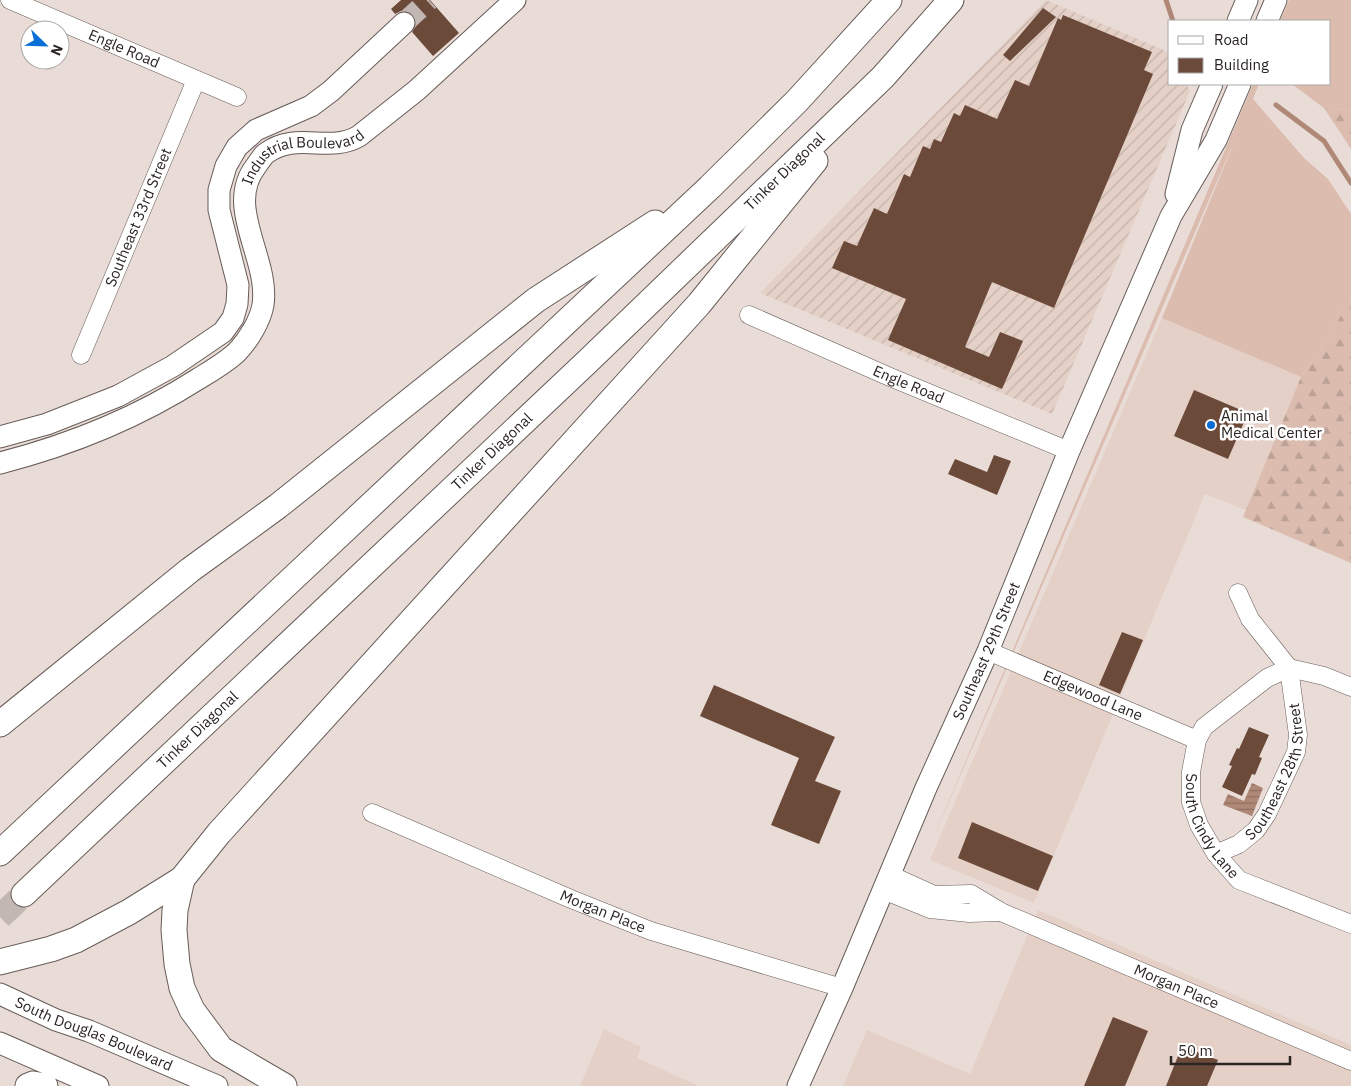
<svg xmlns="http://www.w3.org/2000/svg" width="1351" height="1086" font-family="'IBM Plex Sans',sans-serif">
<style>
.built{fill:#e4d0c6}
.industrial{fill:url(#industrial-furrows)}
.grass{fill:#dbbcaf}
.forest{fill:url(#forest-firs)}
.water{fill:url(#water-rules)}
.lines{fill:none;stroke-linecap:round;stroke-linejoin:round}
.stream{stroke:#af8877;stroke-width:5}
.building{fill:#6c4a3a}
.major-tunnel{stroke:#c3b7b3;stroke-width:21;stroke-dasharray:21 11;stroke-linecap:butt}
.highway-tunnel{stroke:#c3b7b3;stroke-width:25;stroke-dasharray:25 12;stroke-linecap:butt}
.minor-casing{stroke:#675c57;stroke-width:19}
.major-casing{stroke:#675c57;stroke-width:23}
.highway-casing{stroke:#675c57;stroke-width:27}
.minor{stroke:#fff;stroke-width:18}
.major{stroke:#fff;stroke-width:21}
.highway{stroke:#fff;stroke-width:25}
.poi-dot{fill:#096fd7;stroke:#fff;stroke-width:2}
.labels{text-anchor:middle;stroke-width:5;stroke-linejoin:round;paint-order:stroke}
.street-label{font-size:15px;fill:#2a2523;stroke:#fff}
.poi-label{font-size:15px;fill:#2a2523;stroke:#fff;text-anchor:start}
</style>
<defs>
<pattern id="industrial-furrows" width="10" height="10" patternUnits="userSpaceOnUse" patternTransform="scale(1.25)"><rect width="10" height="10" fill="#e4d0c6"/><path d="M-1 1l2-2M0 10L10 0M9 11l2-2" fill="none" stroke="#c4b2aa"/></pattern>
<pattern id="forest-firs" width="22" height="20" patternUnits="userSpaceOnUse" patternTransform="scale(1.25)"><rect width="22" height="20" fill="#dbbcaf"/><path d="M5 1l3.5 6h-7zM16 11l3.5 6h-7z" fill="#bca196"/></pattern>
<pattern id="water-rules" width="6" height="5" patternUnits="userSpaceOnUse" patternTransform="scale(1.25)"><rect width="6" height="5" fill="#af8877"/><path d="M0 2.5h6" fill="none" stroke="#8f6f61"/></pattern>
</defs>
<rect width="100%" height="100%" fill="#e9dcd7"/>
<path class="built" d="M1162,318L1301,377L1246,510L1205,494L1034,903L930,860Z
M1038,910L1351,1045V1086H843L867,1030L970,1074Z
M604,1029L641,1047L637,1058L699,1086H580Z"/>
<path class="industrial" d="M1046,0L1166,51L1170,56V84H1186L1190,91L1052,414L760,293Z"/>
<path class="grass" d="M1289,0H1351V111L1324,108L1292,84H1330V21H1280Z
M1253,84H1259L1253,99L1304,158L1328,179L1351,214V297L1323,347L1301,377L1162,318L1237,135L925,857Z"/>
<path class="forest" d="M1324,108L1351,111V149Z
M1351,297V563L1243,517L1301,377L1323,347Z"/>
<path class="water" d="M1252,783L1263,788L1252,816L1223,805L1228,794L1244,801Z"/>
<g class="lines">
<path class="stream" d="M1166,0L1173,21
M1276,105L1324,141L1351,183"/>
</g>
<path class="building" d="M401,0H430L459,33L433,56L412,32L416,26V20L413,15L407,11H401L395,14L391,9Z
M1043,8L1056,17L1010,61L1003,55Z
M1063,15L1152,52L1144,70L1153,74L1054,308L992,282L965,347L989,357L1000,332L1023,341L1002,389L888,340L906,299L832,268L844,241L857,246L874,208L887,214L904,174L910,177L923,146L930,149L934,139L941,142L954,113L960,116L965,105L997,119L1015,80L1029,86L1058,18L1061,20Z
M1194,390L1248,413L1228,459L1174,436Z
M994,455L1011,461L997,495L948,474L955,459L987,472Z
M1122,632L1143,640L1120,694L1099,685Z
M714,685L835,737L815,781L841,791L819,844L771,825L799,758L700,716Z
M1249,727L1269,735L1259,757L1262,758L1255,775L1252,774L1242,796L1222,787L1232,766L1229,765L1237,748L1239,749Z
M972,822L1053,856L1038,891L958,858Z
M1113,1017L1148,1031L1125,1086H1084Z
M1182,1046L1218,1060L1207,1086H1166Z"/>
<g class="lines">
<path class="major-tunnel" d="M404,23L429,0"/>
<path class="highway-tunnel" d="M0,917L24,894"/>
<defs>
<g id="minor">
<path id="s1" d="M10,0L237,97"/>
<path id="s2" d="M749,315L890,377L1069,451"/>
<path id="s3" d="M81,355L196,80"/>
<path id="s4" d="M988,651L1197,740"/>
<path id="s5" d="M1351,687L1324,676L1289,668L1267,678L1204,727L1197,740L1191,772V802L1199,825L1216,854L1239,880L1351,924"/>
<path id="s6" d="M372,813L571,899L651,931L842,988"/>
<path id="s7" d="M1216,854L1239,844L1256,830L1267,814L1296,752L1298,735L1289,668L1250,619L1238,593"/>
<path id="s8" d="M890,875L934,895L971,894L1001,912L1351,1061"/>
<path d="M883,890L930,909L969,913L1001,912"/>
</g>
<g id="major">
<path d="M1238,21L1247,0"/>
<path d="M1267,21L1276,0"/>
<path d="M1176,194L1192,130L1212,84"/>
<path d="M0,437L47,424L118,396L173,366L223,332L233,318L237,304L238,285L219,210V190L226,166L237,147L256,130L311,106L331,91L404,23"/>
<path id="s9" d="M0,463C70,445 137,418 198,379C211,371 227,362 238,351C249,339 260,321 263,305C270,259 224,207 256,166C259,162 262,157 265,154C296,130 329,154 359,136L417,90L515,0"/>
<path id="s10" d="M0,994L56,1020L89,1031L217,1086"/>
<path d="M0,1043L98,1086"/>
<path id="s11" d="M798,1086L842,988L926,788L988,651L1069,451L1171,216L1216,140L1240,84"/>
</g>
<g id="highway">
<path d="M0,724L190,570L278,506L536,300L655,223"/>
<path d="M0,853L710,187L797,101L889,0"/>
<path d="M182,879L175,910L174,930L177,964L182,988L192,1010L221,1049L284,1086"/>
<path id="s12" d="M24,894L587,362L883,77L951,0"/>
<path d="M0,962L51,949L76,940L129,912L182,879L219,833L699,304L815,161"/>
<path d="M28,1086L33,1084L45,1086"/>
</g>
</defs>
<use href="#minor" class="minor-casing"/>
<use href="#major" class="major-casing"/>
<use href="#highway" class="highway-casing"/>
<use href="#minor" class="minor"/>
<use href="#major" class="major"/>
<use href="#highway" class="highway"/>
</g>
<circle class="poi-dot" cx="1211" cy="425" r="5"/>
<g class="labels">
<g class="street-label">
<text dy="5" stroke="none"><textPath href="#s1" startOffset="124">Engle Road</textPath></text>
<text dy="5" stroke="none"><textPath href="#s9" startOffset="510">Industrial Boulevard</textPath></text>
<text dy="5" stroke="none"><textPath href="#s12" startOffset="1049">Tinker Diagonal</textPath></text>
<text dy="5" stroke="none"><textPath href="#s3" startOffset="149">Southeast 33rd Street</textPath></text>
<text dy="5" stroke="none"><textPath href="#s2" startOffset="174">Engle Road</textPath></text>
<text dy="5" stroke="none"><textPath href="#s12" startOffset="644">Tinker Diagonal</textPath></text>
<text dy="5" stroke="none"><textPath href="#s11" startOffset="474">Southeast 29th Street</textPath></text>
<text dy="5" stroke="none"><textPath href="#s4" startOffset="114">Edgewood Lane</textPath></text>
<text dy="5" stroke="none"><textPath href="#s12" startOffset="239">Tinker Diagonal</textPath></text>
<text dy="5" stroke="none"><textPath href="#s7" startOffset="110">Southeast 28th Street</textPath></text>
<text dy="5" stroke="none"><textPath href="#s5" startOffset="276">South Cindy Lane</textPath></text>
<text dy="5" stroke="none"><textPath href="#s6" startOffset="251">Morgan Place</textPath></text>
<text dy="5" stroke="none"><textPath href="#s8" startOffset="311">Morgan Place</textPath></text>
<text dy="5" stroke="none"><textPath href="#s10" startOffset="102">South Douglas Boulevard</textPath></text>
</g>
<g class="poi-label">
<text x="1221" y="421">Animal<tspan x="1221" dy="17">Medical Center</tspan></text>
</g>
</g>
<rect x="1168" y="20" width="162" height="65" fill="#ffffff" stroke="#aaa8a7"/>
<rect x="1178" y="36" width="25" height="8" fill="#ffffff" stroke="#aaa8a7"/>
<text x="1214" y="45" font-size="15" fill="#2a2523">Road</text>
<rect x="1178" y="58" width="25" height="15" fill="#6c4a3a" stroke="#aaa8a7"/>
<text x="1214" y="70" font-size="15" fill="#2a2523">Building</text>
<g transform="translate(45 45) rotate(113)"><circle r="24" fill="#ffffff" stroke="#aaa8a7"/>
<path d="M0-4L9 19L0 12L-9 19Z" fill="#096fd7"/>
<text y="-8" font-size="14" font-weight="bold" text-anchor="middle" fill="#2a2523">N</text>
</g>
<path d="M1171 1056v8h119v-8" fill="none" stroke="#2a2523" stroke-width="2.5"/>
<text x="1178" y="1056" font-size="15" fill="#2a2523" stroke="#ffffff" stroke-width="4" paint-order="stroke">50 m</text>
</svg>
